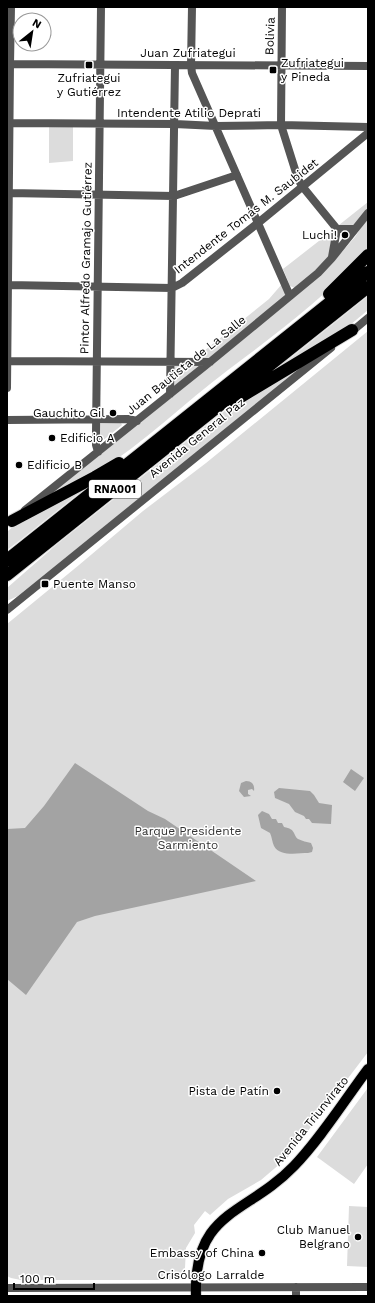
<svg xmlns="http://www.w3.org/2000/svg" width="375" height="1303" font-family="'Work Sans',sans-serif">
<style>
.green{fill:#dcdcdc}
.water{fill:#a3a3a3}
.lines{fill:none;stroke-linecap:round;stroke-linejoin:round}
.major-casing{stroke:#dbdbdb;stroke-width:12}
.highway-casing{stroke:#dbdbdb;stroke-width:14}
.minor{stroke:#555;stroke-width:8}
.major{stroke:#000;stroke-width:10}
.highway{stroke:#000;stroke-width:12}
.poi-dot{fill:#000;stroke:#fff;stroke-width:1.5}
.labels{text-anchor:middle;stroke-width:3;stroke-linejoin:round;paint-order:stroke}
.shield{fill:#fff;stroke:#4c4c4c;stroke-width:1}
.shield-label{font-size:11px;font-weight:bold;fill:#000}
.street-label{font-size:12px;fill:#000;stroke:#fff}
.poi-label{font-size:12px;fill:#000;stroke:#fff;text-anchor:end}
.park-label{font-size:12px;fill:#333;stroke:#fff}
</style>
<rect width="100%" height="100%" fill="#fff"/>
<path class="green" d="M49,126H73V161L49,163Z
M368,202V208L353,226L339,225Z
M368,217V249C328,296 277,333 228,370C184,403 144,443 96,473C78,485 57,494 37,504L327,269L355,237Z
M333,230C331,238 331,247 329,255C324,269 306,279 295,288L290,286L283,269Z
M282,284L286,296L207,360L194,359L269,299Z
M368,296V310L344,330L272,373Z
M368,331V1052L288,1157L261,1180L228,1199L210,1215L205,1211L194,1225L195,1233L186,1248L185,1268L174,1280H21L11,1278L7,1276V624L79,565L143,511L206,463Z
M172,364L199,365L200,367L173,388Z
M305,365L18,596L7,601V588L56,545L226,410Z
M121,423L122,425L101,442H99L100,424Z
M92,483L19,541L7,550V532L19,521Z
M367,1089L368,1164L354,1184L317,1157Z
M349,1206L368,1207V1267L347,1266Z"/>
<path class="water" d="M75,763L148,811L165,819L256,881L95,916L77,922L26,995L7,979V829L25,828L44,806Z
M351,769L364,778L355,791L343,782Z
M246,781C252,781 255,785 254,791L252,789L248,790V794L251,796L244,797L239,791L241,783Z
M279,788L310,791L314,795L319,803L332,805L331,824L312,823L309,819H306L304,816L295,812L289,804L275,798L274,792Z
M262,811L269,814L272,819H276L278,823H282L284,827C296,829 293,835 298,839C302,841 307,842 311,843L313,848L312,852L308,853C298,853 280,857 274,846C272,842 272,837 270,833L261,828L258,815Z"/>
<g class="lines">
<defs>
<path id="major" d="M196,1296C193,1210 247,1215 294,1166C321,1138 344,1101 368,1069"/>
<path id="highway" d="M329,294L368,255
M234,401L352,330
M12,521L95,477L119,463
M7,560L368,272
M7,575L368,287"/>
</defs>
<use href="#major" class="major-casing"/>
<use href="#highway" class="highway-casing"/>
<path class="minor" d="M192,7L191,65L192,73L290,296
M282,7L281,125L298,179L302,186L337,229L332,257
M7,64L368,66
M9,123L175,124L216,126L281,125L368,127
M9,193L174,196L237,175
M337,229H355
M8,285L172,288L182,283L258,223L368,133
M350,333L368,318
M7,361L210,362
M7,388L10,64L11,7
M170,394L175,65
M7,420L128,419L137,421
M98,452L96,445V433L101,7
M25,510L210,362L318,273L332,258L368,213
M7,610L331,348
M296,1287V1296
M7,1288L368,1287"/>
<use href="#major" class="major"/>
<use href="#highway" class="highway"/>
</g>
<g class="poi-dot">
<rect x="85" y="61" width="8" height="8" rx="2"/>
<rect x="269" y="66" width="8" height="8" rx="2"/>
<circle cx="345" cy="235" r="4"/>
<circle cx="113" cy="413" r="4"/>
<circle cx="52" cy="438" r="4"/>
<circle cx="19" cy="465" r="4"/>
<rect x="41" y="580" width="8" height="8" rx="2"/>
<circle cx="277" cy="1091" r="4"/>
<circle cx="358" cy="1237" r="4"/>
<circle cx="262" cy="1253" r="4"/>
</g>
<g class="labels">
<rect class="shield" x="89" y="480" width="52" height="18" rx="3"/>
<g class="shield-label">
<text x="115" y="493">RNA001</text>
</g>
<g class="street-label">
<text transform="translate(270 36) rotate(-88)" y="4">Bolivia</text>
<text x="188" y="57">Juan Zufriategui</text>
<text x="189" y="117">Intendente Atilio Deprati</text>
<text transform="translate(246 216) rotate(-38)" y="4">Intendente Tomás M. Saubidet</text>
<text transform="translate(86 258) rotate(-89)" y="4">Pintor Alfredo Gramajo Gutiérrez</text>
<text transform="translate(186 365) rotate(-39)" y="4">Juan Bautista de La Salle</text>
<text transform="translate(197 438) rotate(-39)" y="4">Avenida General Paz</text>
<text transform="translate(311 1121) rotate(-51)" y="4">Avenida Triunvirato</text>
<text x="211" y="1279">Crisólogo Larralde</text>
</g>
<g class="poi-label">
<text x="281" y="67" text-anchor="start">Zufriategui<tspan x="281" dy="14">y Pineda</tspan></text>
<text x="89" y="82" text-anchor="middle">Zufriategui<tspan x="89" dy="14">y Gutiérrez</tspan></text>
<text x="337" y="239">Luchi!</text>
<text x="105" y="417">Gauchito Gil</text>
<text x="60" y="442" text-anchor="start">Edificio A</text>
<text x="27" y="469" text-anchor="start">Edificio B</text>
<text x="53" y="588" text-anchor="start">Puente Manso</text>
<text x="269" y="1095">Pista de Patín</text>
<text x="350" y="1234">Club Manuel<tspan x="350" dy="14">Belgrano</tspan></text>
<text x="254" y="1257">Embassy of China</text>
</g>
<g class="park-label">
<text x="188" y="835">Parque Presidente<tspan x="188" dy="14">Sarmiento</tspan></text>
</g>
</g>
<rect width="375" height="1303" fill="none" stroke="#000000" stroke-width="16"/>
<g transform="translate(32 32) rotate(30)"><circle r="19" fill="#ffffff" stroke="#999999"/>
<path d="M0-3L7 15L0 10L-7 15Z" fill="#000000"/>
<text y="-6" font-size="11" font-weight="bold" text-anchor="middle" fill="#000000">N</text>
</g>
<path d="M14 1283v6h80v-6" fill="none" stroke="#000000" stroke-width="2"/>
<text x="20" y="1283" font-size="12" fill="#000000" stroke="#ffffff" stroke-width="3" paint-order="stroke">100 m</text>
</svg>
